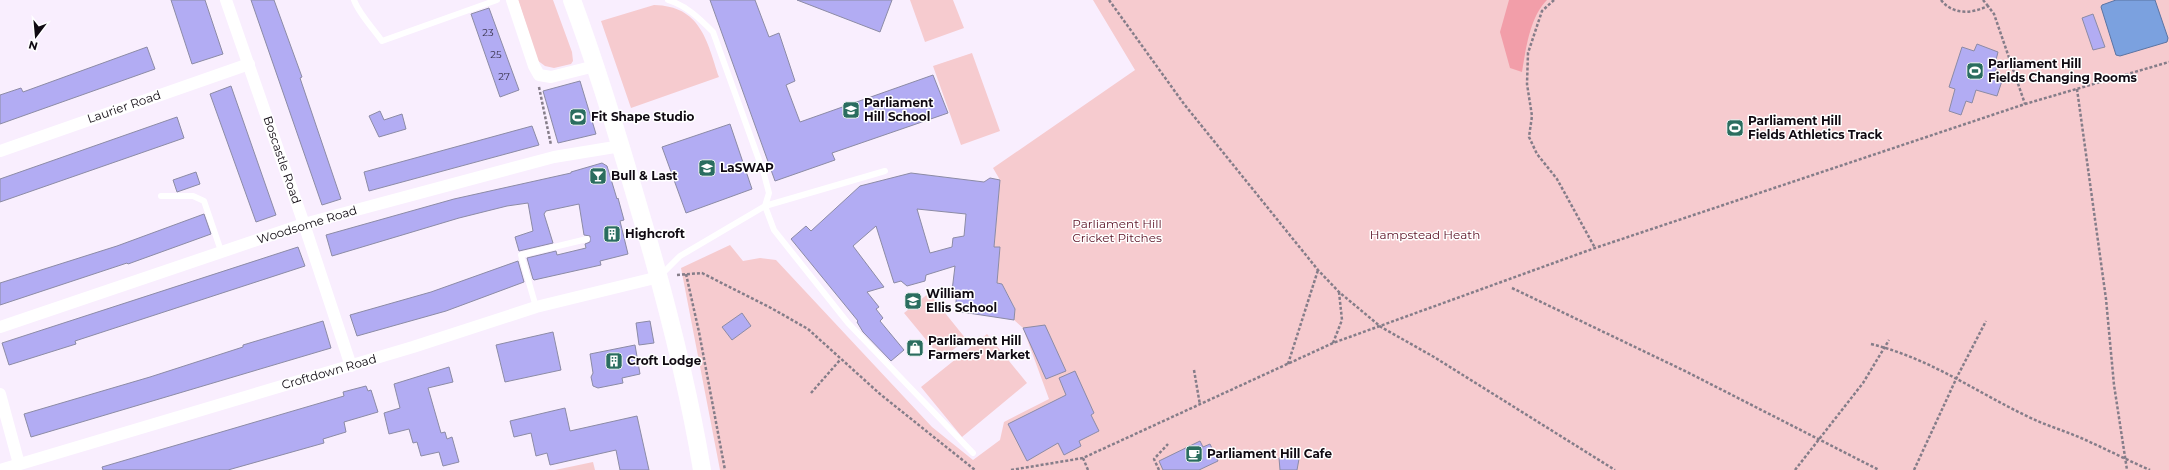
<svg xmlns="http://www.w3.org/2000/svg" width="2169" height="470" font-family="Montserrat,sans-serif">
<style>
.green{fill:#f6cbcf}
.forest{fill:#f29ea9}
.water{fill:#7ba1df;stroke:#5b74a2}
.building{fill:#b2acf3;stroke:#8c8ba5;fill-rule:evenodd}
.lines{fill:none;stroke-linecap:round;stroke-linejoin:round}
.path{stroke:#857d89;stroke-width:2.5;stroke-dasharray:3 2;stroke-linecap:butt}
.lane{stroke:#fff;stroke-width:6}
.street{stroke:#fff;stroke-width:12}
.secondary{stroke:#fff;stroke-width:18}
.labels{text-anchor:middle;stroke-width:3;stroke-linejoin:round;paint-order:stroke}
.number-label{font-size:10px;fill:#38324a}
.poi-label{font-size:12px;font-weight:bold;fill:#100a12;stroke:#fff;text-anchor:start}
.street-label{font-size:12px;fill:#100a12;stroke:#fff}
.park-label{font-size:12px;fill:#5b1225;stroke:#fff}
</style>
<rect width="100%" height="100%" fill="#f9eefe"/>
<path class="green" d="M518,0H553L572,52L573,61L571,64L554,68L545,66L537,60Z
M910,0H953L964,28L925,42Z
M1093,0H2169V470H720L681,268L730,245L743,261L760,258L776,260L932,427L973,460L1000,440L1004,422L1049,399L1023,328L1014,320L1015,308L1002,284L997,283L1000,247H994L1000,180L993,168L1135,70Z
M654,5C701,6 707,41 719,77L631,108L601,21Z
M972,53L1000,131L961,145L933,66Z
M929,293L966,339L942,359L904,313Z
M987,334L1027,383L962,437L921,387Z
M593,462L595,470H555Z"/>
<path class="forest" d="M1509,0H1547C1530,17 1526,48 1522,72L1510,68L1500,32Z"/>
<path class="water" d="M2116,0H2155L2168,38L2167,42L2120,56L2116,55L2101,7L2102,5Z"/>
<path class="building" d="M171,0H205L223,54L192,64Z
M251,0H274L302,77L300,78L341,199L322,205Z
M710,0H755L769,37L779,33L795,81L786,85L800,122L933,75L948,113L832,153L835,160L775,181Z
M797,0H892L880,32Z
M489,8L519,90L500,97L471,14Z
M2093,14L2105,47L2093,50L2082,18Z
M1977,44L1998,52L1995,64H1998L1993,78L2002,81L1997,96L1976,90L1972,103L1966,101L1961,115L1949,111L1955,89L1949,87L1962,47L1974,51Z
M147,47L155,69L0,124V95L21,88L23,92Z
M580,81L596,134L558,143L543,91Z
M231,86L276,215L256,222L210,94Z
M380,111L384,120L402,114L406,129L379,137L369,116Z
M177,117L184,138L0,202V179Z
M730,124L752,189L686,213L662,147Z
M532,126L539,145L369,191L364,172Z
M602,163L607,166L617,199L618,198L624,220L620,221L628,254L600,261L601,265L534,280L533,279L527,258L556,251L557,255L586,248L585,244L590,242V236L584,235L579,204L546,211L544,214L553,243L519,251L515,237L533,231L528,203L507,206L459,218L332,256L326,235L454,199L571,173V172Z
M196,172L200,184L177,192L173,180Z
M911,173L984,182L990,178L1000,180L994,247H1000L997,283L1002,284L1015,309L1014,320L955,311L957,292L952,291L955,266L926,275L925,281L907,286L901,281L894,283L876,226L853,246L884,287L867,292L879,307L876,309L883,318L880,321L904,350L891,361L863,332L857,322L858,321L791,239L806,226L811,231L860,186ZM917,209L966,214L964,236L953,238L952,247L930,253Z
M204,214L211,234L128,264L127,263L0,305V283L117,246Z
M298,247L305,266L75,341L76,344L9,365L2,343Z
M518,261L524,282L446,311L357,336L350,315L431,292Z
M742,313L751,326L732,340L722,327Z
M323,321L331,348L31,437L24,414L150,377L243,347V345Z
M650,321L654,343L639,345L636,323Z
M1045,325L1066,371L1046,379L1023,328Z
M553,332L561,370L505,382L496,345Z
M635,345L640,374L622,378L623,383L598,388L593,386L591,377L593,373L590,354Z
M449,367L453,382L428,388L441,433L445,432L447,439L452,437L459,462L443,466L439,452L421,456L417,442L413,443L409,429L389,434L384,413L400,408L394,384Z
M1075,371L1094,413L1091,415L1099,431L1079,441L1081,446L1064,455L1058,443L1027,461L1008,424L1066,395L1059,378Z
M366,386L368,391L371,390L378,412L344,422L346,432L323,439L324,443L228,470H103L102,467L344,396L343,392Z
M565,408L570,431L637,416L649,470H620L616,450L550,465L547,453L536,456L531,433L514,437L510,421Z
M1200,441L1203,447L1210,444L1218,461L1199,470H1163L1159,461Z
M1287,452L1295,453L1299,459L1297,470H1280L1279,458Z"/>
<g class="lines">
<path class="path" d="M1109,0L1184,104L1318,270L1339,292L1381,327L1434,357L1615,470
M1554,0L1542,11L1528,53L1527,84L1532,116L1529,137L1537,154L1557,179L1595,248
M1941,0C1953,15 1971,14 1988,6L1994,14L2025,104
M1983,0L1988,6
M539,87L551,145
M2077,89L2106,299L2114,385L2127,470
M686,274L699,332L725,470
M677,275L702,273L771,308L808,329L880,394L975,470
M1512,288L1685,371L1879,470
M1333,343L1342,320L1339,292
M1871,344C1932,359 1977,393 2033,419C2048,426 2065,431 2081,438C2104,448 2127,460 2150,470
M1288,364L1318,270
M1194,370L1200,405
M811,393L840,360
M1083,458L1088,470
M1011,470L1083,458L1333,343L1595,248L2025,104L2169,62
M1159,470L1154,459L1168,444
M1795,470L1863,383L1889,340
M1914,470L1957,377L1986,321"/>
<path class="lane" d="M354,0C359,14 373,28 382,41L497,0
M885,171L765,206L774,230L848,323L973,453
M161,196H193L204,201L221,251
M660,276L680,256L765,206L769,193L764,174L713,32C699,18 687,6 668,0
M536,307L521,255L587,239"/>
<path class="street" d="M226,0L304,224L351,366
M512,0L534,66L539,75L551,77L595,66
M0,151L249,64
M0,327L304,224L554,157L621,146
M0,394L19,464
M0,470L413,347L536,307L659,277"/>
<path class="secondary" d="M572,0C597,67 618,136 638,205C664,292 687,380 702,470"/>
</g>
<defs>
<symbol id="stadium-square" viewBox="-11 -11 22 22"><rect x="-9" y="-9" width="18" height="18" rx="4" fill="#2a6d5f" stroke="#fff"/><path d="M0-5a6.5 5 0 1 0 0 10a6.5 5 0 1 0 0-10ZM-3.5-1.8h7v3.6h-7Z" fill="#fff"/></symbol>
<symbol id="school-square" viewBox="-11 -11 22 22"><rect x="-9" y="-9" width="18" height="18" rx="4" fill="#2a6d5f" stroke="#fff"/><path d="M0-5L7-2L0 1L-7-2ZM-4 1L0 2.5L4 1V4Q0 6-4 4Z" fill="#fff"/></symbol>
<symbol id="university-square" viewBox="-11 -11 22 22"><rect x="-9" y="-9" width="18" height="18" rx="4" fill="#2a6d5f" stroke="#fff"/><path d="M0-5L7-2L0 1L-7-2ZM-4 1L0 2.5L4 1V4Q0 6-4 4Z" fill="#fff"/></symbol>
<symbol id="bar-square" viewBox="-11 -11 22 22"><rect x="-9" y="-9" width="18" height="18" rx="4" fill="#2a6d5f" stroke="#fff"/><path d="M-6-5H6L.8 .8V4.5H3.5V6h-7V4.5H-.8V.8Z" fill="#fff"/></symbol>
<symbol id="building-square" viewBox="-11 -11 22 22"><rect x="-9" y="-9" width="18" height="18" rx="4" fill="#2a6d5f" stroke="#fff"/><path d="M-4-6H4V6H1V3H-1V6H-4ZM-2.5-4.3h1.7v1.8h-1.7ZM.8-4.3h1.7v1.8H.8ZM-2.5-1h1.7V.8h-1.7ZM.8-1h1.7V.8H.8Z" fill="#fff"/></symbol>
<symbol id="shop-square" viewBox="-11 -11 22 22"><rect x="-9" y="-9" width="18" height="18" rx="4" fill="#2a6d5f" stroke="#fff"/><path d="M-5-2.5h2.3a2.7 3.5 0 0 1 5.4 0H5L5.5 6h-11ZM-1.5-2.5h3a1.5 2.3 0 0 0-3 0Z" fill="#fff"/></symbol>
<symbol id="cafe-square" viewBox="-11 -11 22 22"><rect x="-9" y="-9" width="18" height="18" rx="4" fill="#2a6d5f" stroke="#fff"/><path d="M-5.5-4.5H6V0H3Q3 3.5 0 3.5H-2.5Q-5.5 3.5-5.5 0ZM3-3.2v2h1.7v-2ZM-6 4.5H4V6H-6Z" fill="#fff"/></symbol>
</defs>
<g fill-rule="evenodd">
<use href="#stadium-square" x="1965" y="61" width="20" height="20"/>
<use href="#school-square" x="841" y="100" width="20" height="20"/>
<use href="#stadium-square" x="568" y="107" width="20" height="20"/>
<use href="#stadium-square" x="1725" y="118" width="20" height="20"/>
<use href="#university-square" x="697" y="158" width="20" height="20"/>
<use href="#bar-square" x="588" y="166" width="20" height="20"/>
<use href="#building-square" x="602" y="224" width="20" height="20"/>
<use href="#school-square" x="903" y="291" width="20" height="20"/>
<use href="#shop-square" x="905" y="338" width="20" height="20"/>
<use href="#building-square" x="604" y="351" width="20" height="20"/>
<use href="#cafe-square" x="1184" y="444" width="20" height="20"/>
</g>
<g class="labels">
<g class="number-label">
<text x="488" y="36">23</text>
<text x="496" y="58">25</text>
<text x="504" y="80">27</text>
</g>
<g class="poi-label">
<text x="1988" y="68">Parliament Hill<tspan x="1988" dy="14">Fields Changing Rooms</tspan></text>
<text x="864" y="107">Parliament<tspan x="864" dy="14">Hill School</tspan></text>
<text x="591" y="121">Fit Shape Studio</text>
<text x="1748" y="125">Parliament Hill<tspan x="1748" dy="14">Fields Athletics Track</tspan></text>
<text x="720" y="172">LaSWAP</text>
<text x="611" y="180">Bull &amp; Last</text>
<text x="625" y="238">Highcroft</text>
<text x="926" y="298">William<tspan x="926" dy="14">Ellis School</tspan></text>
<text x="928" y="345">Parliament Hill<tspan x="928" dy="14">Farmers' Market</tspan></text>
<text x="627" y="365">Croft Lodge</text>
<text x="1207" y="458">Parliament Hill Cafe</text>
</g>
<g class="street-label">
<text transform="translate(124 107) rotate(-19)" y="4">Laurier Road</text>
<text transform="translate(282 160) rotate(71)" y="4">Boscastle Road</text>
<text transform="translate(307 225) rotate(-17)" y="4">Woodsome Road</text>
<text transform="translate(329 372) rotate(-16)" y="4">Croftdown Road</text>
</g>
<g class="park-label">
<text x="1117" y="228">Parliament Hill<tspan x="1117" dy="14">Cricket Pitches</tspan></text>
<text x="1425" y="239">Hampstead Heath</text>
</g>
</g>
<g transform="translate(36 36) rotate(196)" stroke="#ffffff" stroke-width="3" paint-order="stroke">
<path d="M0-3L7 15L0 10L-7 15Z" fill="#100a12"/>
<text y="-6" font-size="11" font-weight="bold" text-anchor="middle" fill="#100a12">N</text>
</g>
</svg>
